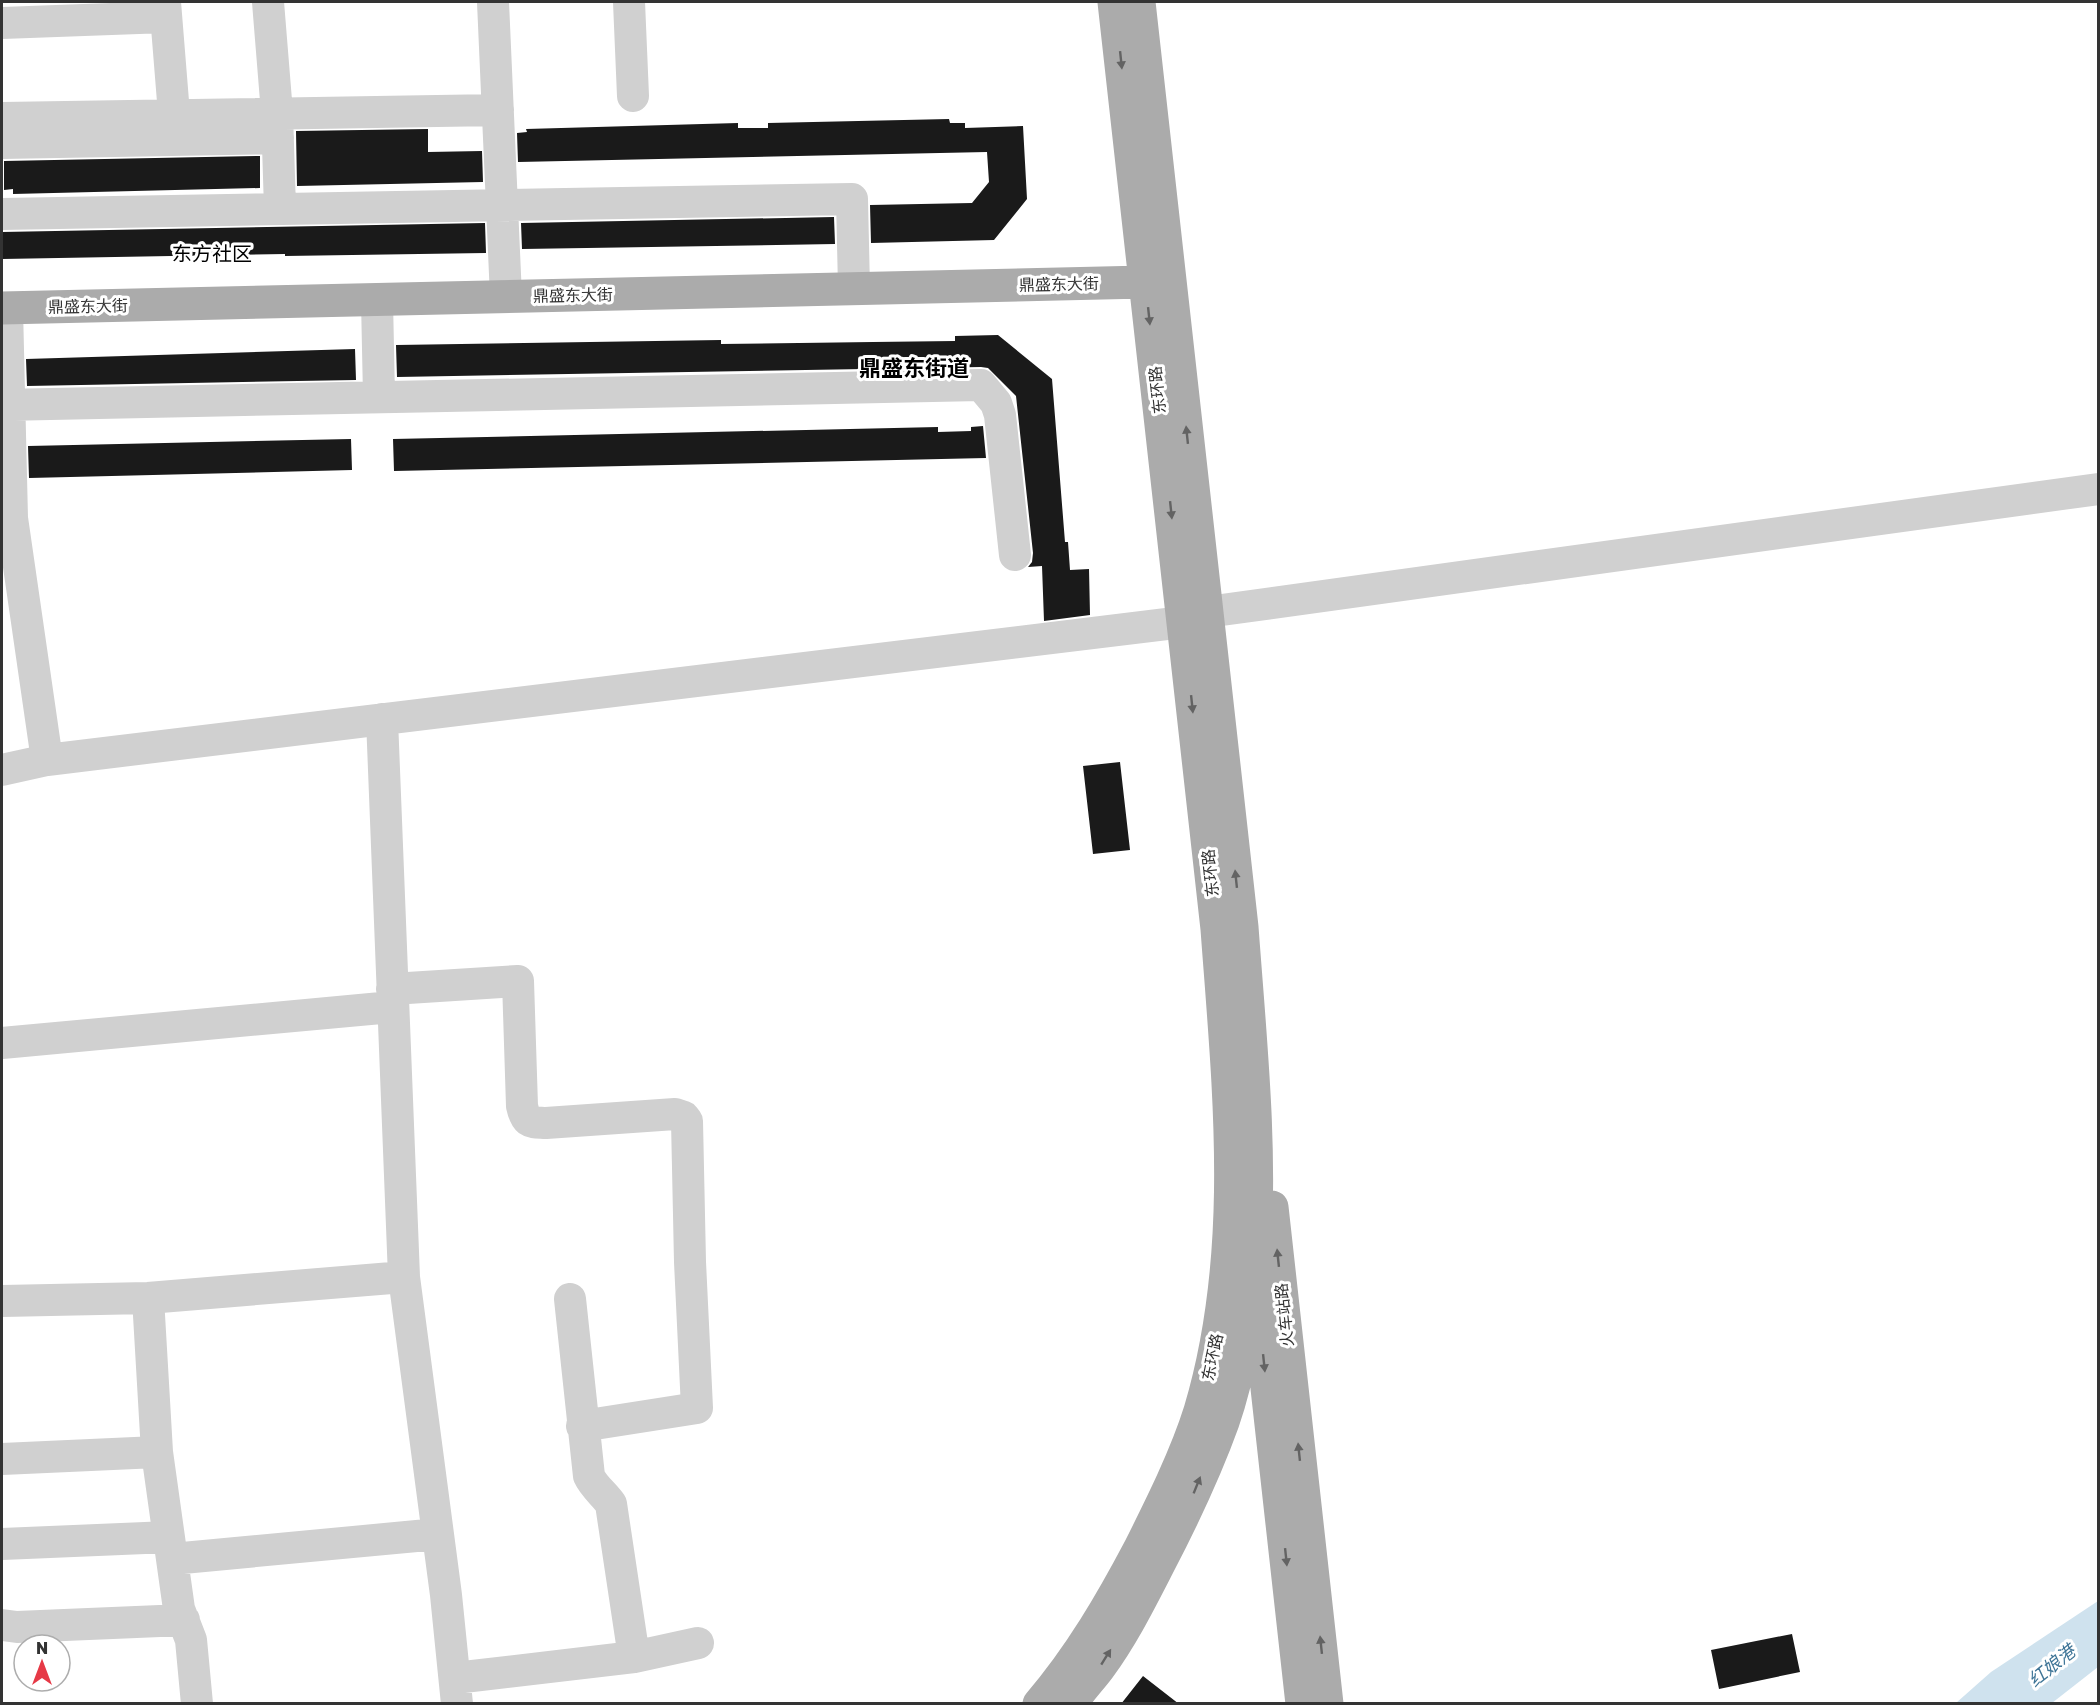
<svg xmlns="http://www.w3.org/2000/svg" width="2100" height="1705" font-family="'Golos Text','Noto Sans SC',sans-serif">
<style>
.water{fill:#cfe2ee}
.building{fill:#1a1a1a}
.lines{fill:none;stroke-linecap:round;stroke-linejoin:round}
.minor{stroke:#d0d0d0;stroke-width:32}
.major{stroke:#ababab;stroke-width:33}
.oneway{fill:#636363}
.labels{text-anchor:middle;stroke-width:6;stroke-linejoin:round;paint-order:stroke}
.street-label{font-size:16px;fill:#333;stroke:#fff}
.water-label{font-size:18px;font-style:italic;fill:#3f7597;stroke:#fff}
.quarter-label{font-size:20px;fill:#000;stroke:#fff}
.district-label{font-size:22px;font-weight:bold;fill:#000;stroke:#fff}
</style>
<rect width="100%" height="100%" fill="#fff"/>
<path class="water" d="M2098,1601V1667L2052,1703H1956L1991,1672Z"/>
<path class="building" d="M949,119L950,123H965V128L1023,126L1027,199L994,240L871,243L870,205L972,203L989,182L987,152L518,162L517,133L527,132L526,129L738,123V128H768V123Z
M428,129V152L482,151L483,182L297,186L296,131Z
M260,156V188L13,194V189L4,190V161Z
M834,217L835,244L522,249L521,223Z
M485,223L486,253L285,256V254L2,259V232Z
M998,335L1052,379L1065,542H1068L1070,570L1089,569L1090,615L1044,621L1042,566L1028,567L1032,562L1033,553L1016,396L988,368L981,367L397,377L396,345L721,340V344L873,342L955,341V336Z
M355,349L356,380L27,386L26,359Z
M983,426L986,458L394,471L393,439L938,427V432L971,431V427Z
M351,439L352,470L29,478L28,446Z
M1120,762L1130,850L1093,854L1083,766Z
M1792,1634L1800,1672L1719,1689L1711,1650Z
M1143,1676L1179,1704H1121Z"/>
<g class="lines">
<path class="minor" d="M165,2L174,114
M268,2L277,113L280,209
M493,2L506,297
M629,2L633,96
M2,23L166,17
M2,118L498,110
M2,143L278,138
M2,214L852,199L854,288
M377,300L379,397
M7,308L12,518L47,760
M2,405L981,385L996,403L1000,415L1015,555
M1207,612L2098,489
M382,719L404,1277L446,1595L457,1704
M2,770L47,760L1183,622
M392,989L518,981L522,1106C526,1124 530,1122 546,1123L675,1114L684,1117L687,1121L690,1262L697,1408L582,1426
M2,1043L392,1007
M148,1298L157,1452L179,1609L191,1640L197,1704
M570,1299L589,1476C594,1487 604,1494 611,1504L634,1657
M2,1301L148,1298L404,1277
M2,1459L157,1452
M2,1544L169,1537
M172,1559L438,1534
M2,1625L17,1627L184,1620
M455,1678L634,1657L698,1643"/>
<path class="major" d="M2,308L1145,282
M1272,1207L1327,1704
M1258,1307L1302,1704
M1039,1704C1080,1656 1111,1603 1140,1548C1161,1506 1186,1456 1200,1411C1247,1253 1229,1091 1217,929L1114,2
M1071,1704C1079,1691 1090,1680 1099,1668C1122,1637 1140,1601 1158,1566C1182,1520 1205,1472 1223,1422C1239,1376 1251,1307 1254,1257C1262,1148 1250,1037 1242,927L1139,2"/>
</g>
<defs><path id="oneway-solid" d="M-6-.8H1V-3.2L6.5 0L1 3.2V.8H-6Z" transform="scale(1.5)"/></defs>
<g class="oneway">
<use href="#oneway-solid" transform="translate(1121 60) rotate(84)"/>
<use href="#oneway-solid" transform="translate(1149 316) rotate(84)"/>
<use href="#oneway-solid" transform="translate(1187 435) rotate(-96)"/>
<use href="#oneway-solid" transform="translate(1171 510) rotate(84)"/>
<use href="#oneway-solid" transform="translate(1192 704) rotate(84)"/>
<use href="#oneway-solid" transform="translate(1236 879) rotate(-96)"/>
<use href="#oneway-solid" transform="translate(1278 1258) rotate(-96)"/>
<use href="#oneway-solid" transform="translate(1264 1363) rotate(84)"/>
<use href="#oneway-solid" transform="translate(1299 1452) rotate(-96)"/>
<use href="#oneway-solid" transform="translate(1197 1485) rotate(-68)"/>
<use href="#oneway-solid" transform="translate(1286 1557) rotate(84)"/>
<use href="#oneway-solid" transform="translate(1321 1645) rotate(-96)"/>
<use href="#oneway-solid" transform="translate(1106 1657) rotate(-58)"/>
</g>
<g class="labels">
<g class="street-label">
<text transform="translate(1059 284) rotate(-1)" y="6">鼎盛东大街</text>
<text transform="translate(573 295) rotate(-1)" y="6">鼎盛东大街</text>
<text transform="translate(88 306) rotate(-1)" y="6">鼎盛东大街</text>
<text transform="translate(1157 390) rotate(-96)" y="6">东环路</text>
<text transform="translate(1210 873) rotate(-96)" y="6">东环路</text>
<text transform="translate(1284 1315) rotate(-96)" y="6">火车站路</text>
<text transform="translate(1212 1357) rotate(-78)" y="6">东环路</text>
</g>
<g class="water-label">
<text transform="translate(2052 1666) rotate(-39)" y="6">红娘港</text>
</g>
<g class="quarter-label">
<text x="212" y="261">东方社区</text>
</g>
<g class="district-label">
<text x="914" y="376">鼎盛东街道</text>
</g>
</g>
<rect width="2100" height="1705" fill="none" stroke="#333333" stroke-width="6"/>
<g transform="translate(42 1663)"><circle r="28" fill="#ffffff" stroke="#adadad" stroke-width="1.5"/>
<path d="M0-4.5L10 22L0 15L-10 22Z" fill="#e63946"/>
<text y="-9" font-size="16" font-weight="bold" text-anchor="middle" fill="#333333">N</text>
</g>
</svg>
